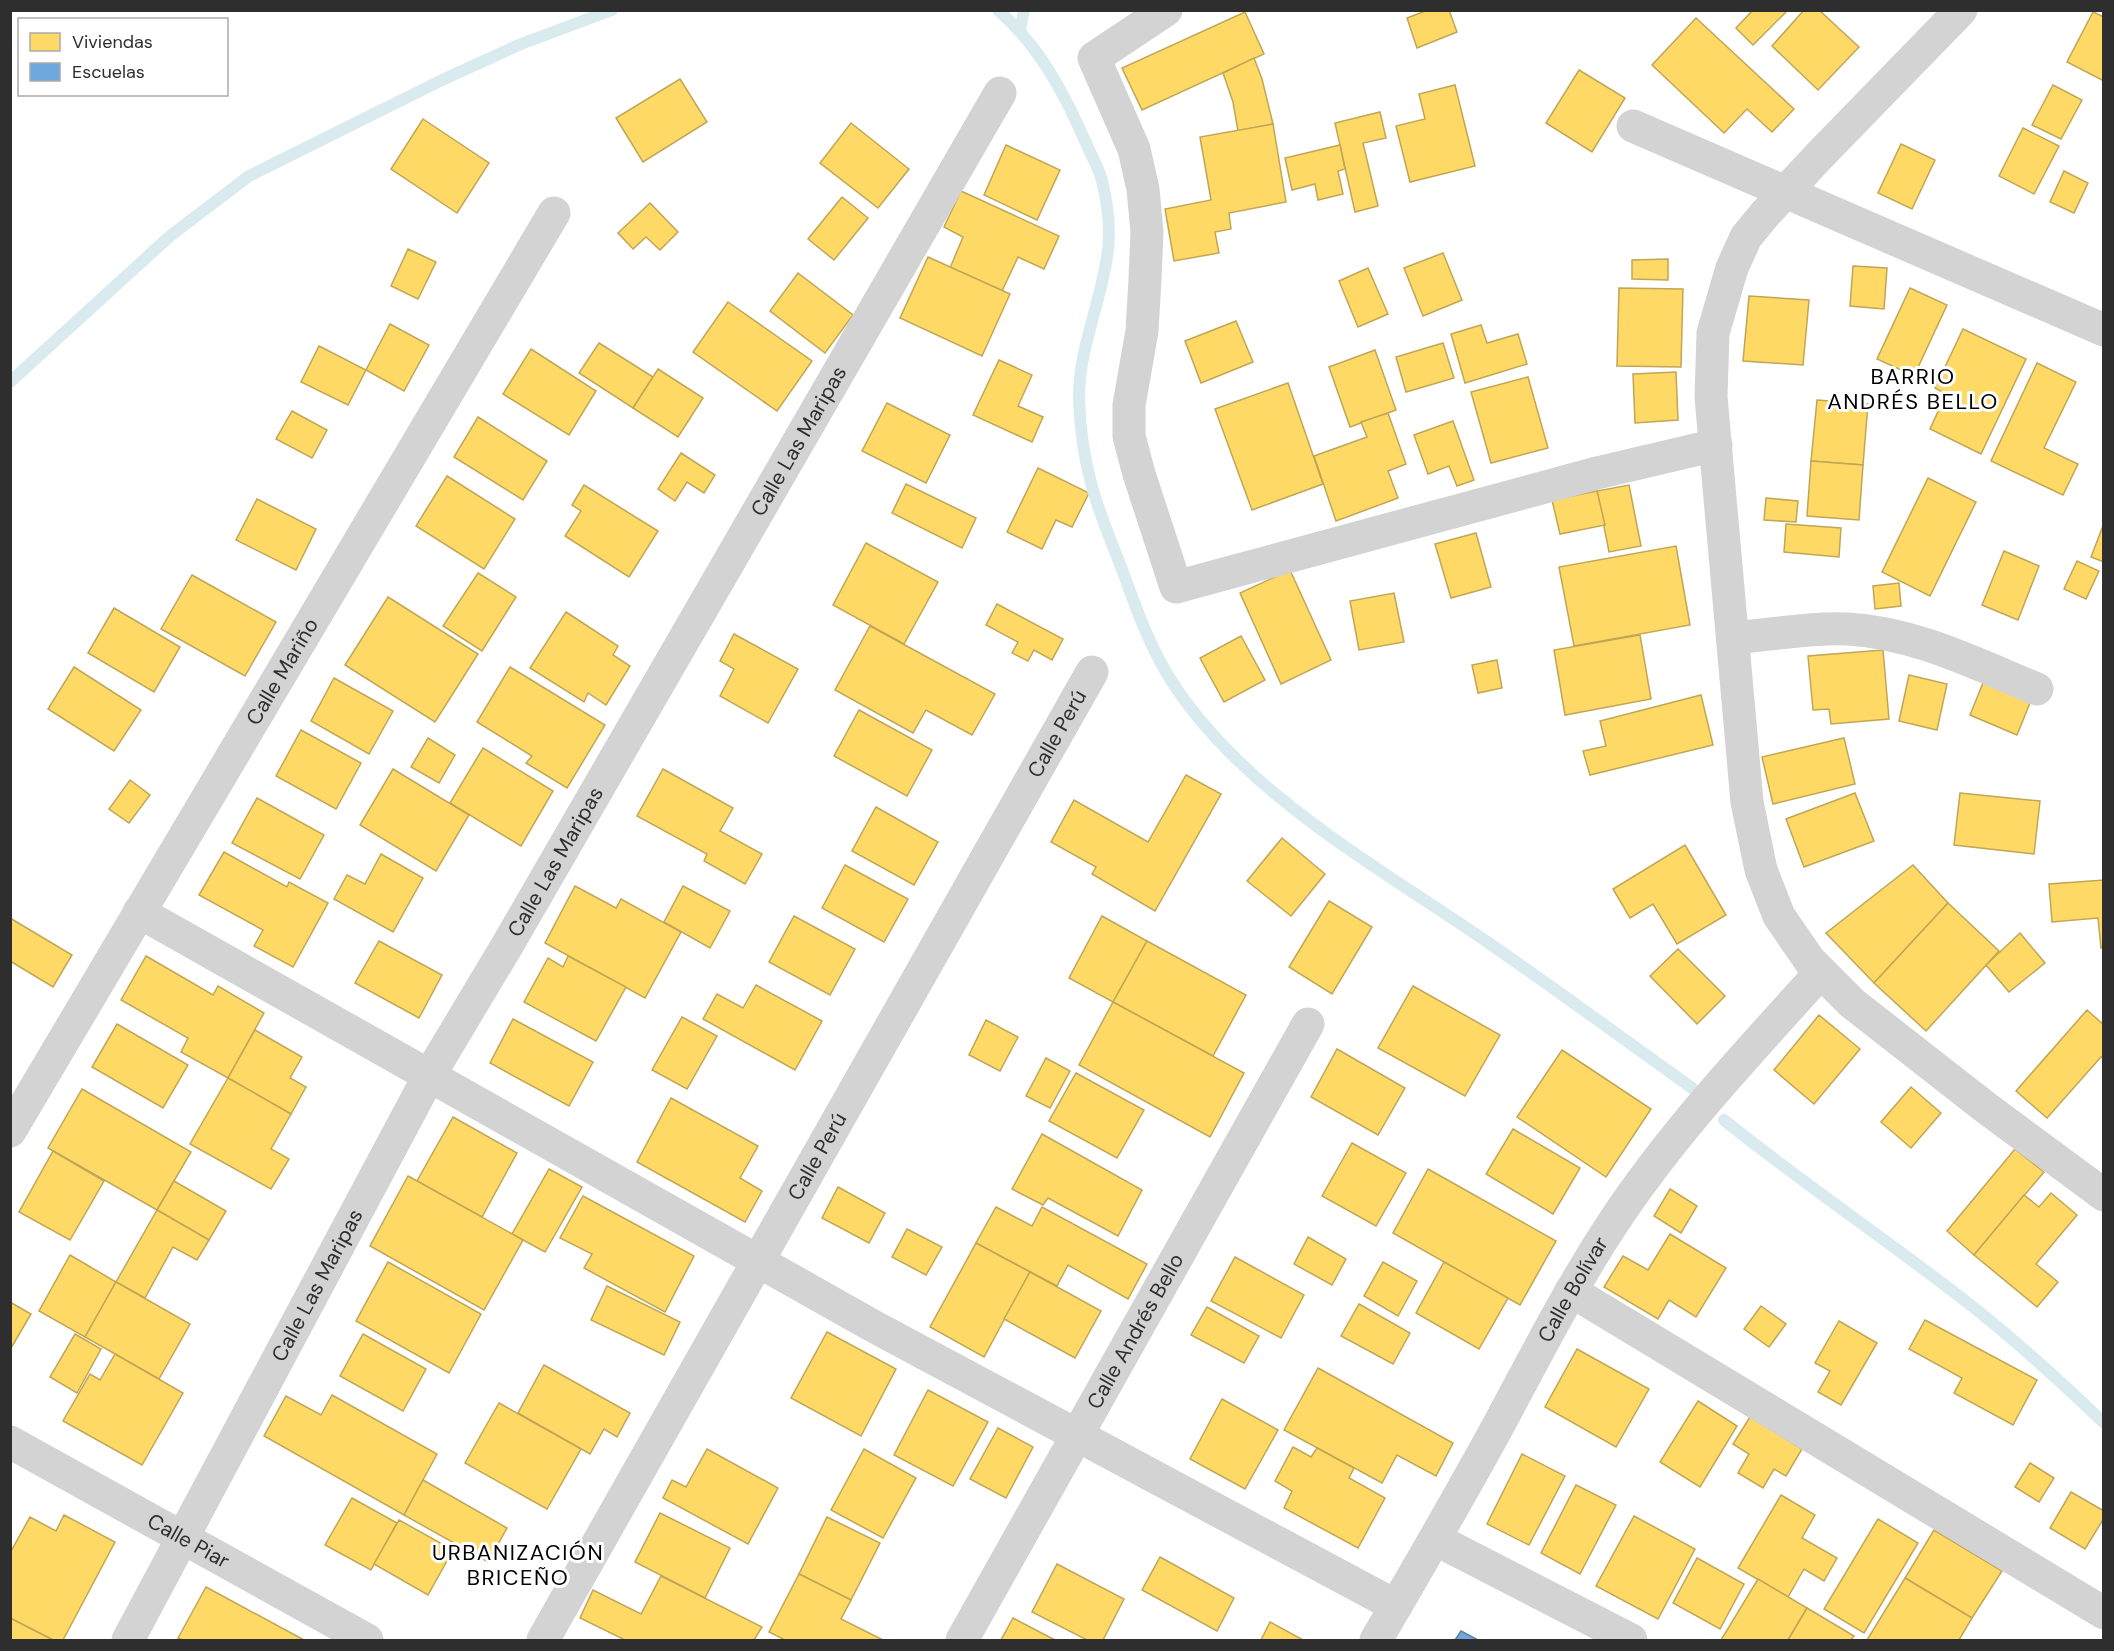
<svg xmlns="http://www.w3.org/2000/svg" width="2114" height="1651" viewBox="0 0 2114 1651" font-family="'DM Sans',sans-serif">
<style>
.homes{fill:#ffd966;stroke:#c0a655;stroke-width:1.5}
.schools{fill:#6fa8dc;stroke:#5c83a8;stroke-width:1.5}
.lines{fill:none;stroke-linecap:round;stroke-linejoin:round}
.stream{stroke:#d9ebee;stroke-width:12}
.minor{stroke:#d3d3d3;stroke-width:33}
.labels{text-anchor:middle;stroke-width:6;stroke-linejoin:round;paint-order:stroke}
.street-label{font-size:21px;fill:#2e2e2e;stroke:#fff}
.neighbourhood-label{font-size:22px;letter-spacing:1.5px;fill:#000;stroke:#fff}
</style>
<rect width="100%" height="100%" fill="#fff"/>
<g class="homes">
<polygon points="1428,10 1449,10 1457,32 1417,48 1407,18"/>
<polygon points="1753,10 1785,10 1786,12 1753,45 1736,28"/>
<polygon points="1804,10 1819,10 1859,47 1818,90 1772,46"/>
<polygon points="1245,12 1264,54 1142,110 1122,68"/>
<polygon points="2093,12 2104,17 2104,81 2067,62"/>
<polygon points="1696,18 1794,109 1772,132 1747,109 1724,133 1652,65"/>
<polygon points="1254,58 1262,79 1273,124 1238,131 1233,102 1223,73"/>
<polygon points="1579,70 1625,98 1592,152 1546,123"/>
<polygon points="680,79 707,122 643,162 616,118"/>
<polygon points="1455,85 1475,166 1410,182 1396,126 1425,119 1419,94"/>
<polygon points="2053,85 2082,100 2061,139 2032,125"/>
<polygon points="1380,112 1386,138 1363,143 1378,206 1355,212 1335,123"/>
<polygon points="423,119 489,163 457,213 391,169"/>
<polygon points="851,123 909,169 878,208 820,163"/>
<polygon points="1273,124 1286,202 1229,213 1231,229 1215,232 1219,253 1174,261 1165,209 1211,200 1200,137"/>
<polygon points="2023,128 2059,146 2034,194 1999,176"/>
<polygon points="1901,144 1935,160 1912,209 1878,193"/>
<polygon points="1006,145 1060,170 1037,220 984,195"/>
<polygon points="1340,145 1345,169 1338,171 1343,194 1318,200 1315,184 1292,190 1285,158"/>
<polygon points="2064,171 2088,183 2074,213 2050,202"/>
<polygon points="961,191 1059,236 1044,269 1018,257 1002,291 950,268 963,237 944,227"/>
<polygon points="842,197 868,218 834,260 808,239"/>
<polygon points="650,203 678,232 660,250 646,237 633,249 618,233"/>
<polygon points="408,249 436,262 418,299 391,286"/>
<polygon points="1443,253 1462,300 1423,316 1404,268"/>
<polygon points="928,257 1010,294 982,356 900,318"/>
<polygon points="1668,259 1668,280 1632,279 1632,260"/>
<polygon points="1853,266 1887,268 1884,309 1850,306"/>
<polygon points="1368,268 1388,314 1358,327 1339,281"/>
<polygon points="798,273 853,315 825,353 770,311"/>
<polygon points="1619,288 1683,289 1681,367 1617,366"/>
<polygon points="1910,288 1947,305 1914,376 1877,359"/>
<polygon points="1749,296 1809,300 1803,365 1743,361"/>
<polygon points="728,302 812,361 777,411 693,352"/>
<polygon points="1236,321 1253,362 1201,383 1185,341"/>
<polygon points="390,324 429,345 404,391 366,370"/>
<polygon points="1481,325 1487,343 1518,334 1527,364 1465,383 1451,334"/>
<polygon points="1963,329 2026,359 1981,454 1930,429 1946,394 1935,388"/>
<polygon points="599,343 653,377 633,408 579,373"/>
<polygon points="1443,343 1454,378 1406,392 1396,357"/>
<polygon points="319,346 366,370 348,405 301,382"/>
<polygon points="531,349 596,391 569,435 503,394"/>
<polygon points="1375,350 1396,410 1350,427 1329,367"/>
<polygon points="999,360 1032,375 1018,406 1043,417 1032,442 973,415"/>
<polygon points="2037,363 2076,382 2044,448 2078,464 2063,495 1991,461"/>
<polygon points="658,369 703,398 678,437 633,408"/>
<polygon points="1676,372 1678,420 1635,423 1633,374"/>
<polygon points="1528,377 1548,448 1491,463 1471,392"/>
<polygon points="1288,383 1323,484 1252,510 1215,409"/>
<polygon points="1817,400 1868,404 1863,465 1811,461"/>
<polygon points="887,403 950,435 926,483 862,451"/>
<polygon points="292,411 327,430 312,458 276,439"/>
<polygon points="1388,413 1406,464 1388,471 1398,498 1336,521 1314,456 1367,437 1361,422"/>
<polygon points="478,417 547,461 523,500 454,457"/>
<polygon points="1453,421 1474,480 1457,486 1449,466 1428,474 1414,435"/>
<polygon points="681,453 715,475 704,493 687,482 675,501 658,489"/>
<polygon points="1811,461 1863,465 1859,520 1807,516"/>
<polygon points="1038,468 1089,493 1072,527 1056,520 1042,549 1007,532"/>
<polygon points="447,476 515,519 484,569 416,526"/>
<polygon points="1928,478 1976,502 1930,596 1882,572"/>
<polygon points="906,484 976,518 962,548 892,513"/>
<polygon points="584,485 658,531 629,577 565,536 581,511 572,505"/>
<polygon points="1629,485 1641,546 1609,552 1597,491"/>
<polygon points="1597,491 1605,525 1560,534 1552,500"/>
<polygon points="1766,498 1798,501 1796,522 1764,520"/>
<polygon points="257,499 316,529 296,570 236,540"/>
<polygon points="2104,523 2104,562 2091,557"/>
<polygon points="1786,524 1841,528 1839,557 1784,552"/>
<polygon points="1476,533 1491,587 1451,598 1435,544"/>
<polygon points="866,543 938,582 904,644 833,605"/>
<polygon points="1676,546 1690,625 1574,646 1559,567"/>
<polygon points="2004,551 2039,566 2018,620 1982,605"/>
<polygon points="2077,561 2099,571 2086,599 2064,589"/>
<polygon points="1290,570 1331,660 1281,684 1240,593"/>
<polygon points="478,573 516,597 482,651 443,626"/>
<polygon points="192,575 276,622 245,676 161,629"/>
<polygon points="1899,583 1901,606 1875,609 1873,586"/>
<polygon points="1394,593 1404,642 1359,650 1350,601"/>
<polygon points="388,597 478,654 435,722 345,665"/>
<polygon points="997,604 1063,639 1052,660 1034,650 1028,661 1012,653 1018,642 986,625"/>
<polygon points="114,608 180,647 154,692 88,653"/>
<polygon points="566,612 618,646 613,655 630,666 606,705 588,693 584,702 530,668"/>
<polygon points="870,626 995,694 972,735 926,710 913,733 835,690"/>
<polygon points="734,634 798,669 768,723 720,696 734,669 720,661"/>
<polygon points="1640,635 1651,699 1565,715 1554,650"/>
<polygon points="1241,636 1265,680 1224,702 1200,658"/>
<polygon points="1883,650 1889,719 1831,724 1829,709 1813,710 1808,656"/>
<polygon points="1497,660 1502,688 1478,693 1472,665"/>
<polygon points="74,667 141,710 114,751 48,709"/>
<polygon points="510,667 605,725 567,788 526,763 532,756 477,722"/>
<polygon points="1909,675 1947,684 1937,730 1899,721"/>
<polygon points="334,678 393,711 369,754 311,721"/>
<polygon points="1985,678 2032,698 2017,735 1970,715"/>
<polygon points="1701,695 1713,745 1590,775 1583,751 1606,746 1600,721"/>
<polygon points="859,710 932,750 907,796 834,756"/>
<polygon points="301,730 361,763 336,809 276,776"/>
<polygon points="428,738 455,755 439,783 411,767"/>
<polygon points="1844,738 1855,784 1773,804 1762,757"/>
<polygon points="483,748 553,791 521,846 450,803"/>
<polygon points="393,769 469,815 436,871 360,825"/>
<polygon points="663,769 733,808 720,831 762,854 745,884 704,861 707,854 637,816"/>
<polygon points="1186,775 1221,794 1155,911 1092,874 1096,867 1051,842 1074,800 1148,842"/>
<polygon points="130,780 150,795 129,823 109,809"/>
<polygon points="1855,793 1874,841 1804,867 1786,819"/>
<polygon points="1960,793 2040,801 2034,854 1954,845"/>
<polygon points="257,798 324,835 300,879 232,843"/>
<polygon points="876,807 938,842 914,885 852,851"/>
<polygon points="1282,838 1325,874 1291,916 1247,881"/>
<polygon points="1685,845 1726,915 1677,944 1653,904 1630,918 1613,889"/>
<polygon points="224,852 287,887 289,882 328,903 293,967 254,946 263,930 199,895"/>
<polygon points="381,854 423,878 393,932 334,899 347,875 365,884"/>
<polygon points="845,865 908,899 884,942 822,908"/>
<polygon points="1913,865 1948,903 1874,983 1826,933"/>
<polygon points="2104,880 2104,948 2101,948 2098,918 2052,922 2049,884"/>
<polygon points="575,886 616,908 621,899 681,932 645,998 545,943"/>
<polygon points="683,886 730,911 710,948 664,922"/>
<polygon points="1329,901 1372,927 1332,994 1289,967"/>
<polygon points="1948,903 1999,951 1926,1031 1874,983"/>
<polygon points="794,916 855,949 830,995 769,962"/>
<polygon points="1102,916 1147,941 1113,1002 1069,978"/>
<polygon points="10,918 72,955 53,987 10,961"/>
<polygon points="2020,933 2045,963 2009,992 1986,965"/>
<polygon points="379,941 442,975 419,1018 355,983"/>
<polygon points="1147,941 1246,995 1213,1056 1113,1002"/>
<polygon points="1678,949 1725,996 1697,1024 1650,976"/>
<polygon points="146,956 213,995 218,986 264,1013 228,1078 181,1052 188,1038 121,1000"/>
<polygon points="568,956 626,987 596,1041 524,1002 548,958 563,967"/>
<polygon points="756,985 822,1021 795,1070 703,1019 717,994 743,1008"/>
<polygon points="1413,986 1500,1035 1465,1096 1378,1048"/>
<polygon points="1113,1002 1244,1073 1210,1137 1079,1065"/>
<polygon points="2087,1010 2104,1025 2104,1059 2101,1057 2047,1118 2016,1091"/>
<polygon points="1819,1015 1860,1049 1814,1104 1774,1070"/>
<polygon points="682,1017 717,1036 687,1089 652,1070"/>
<polygon points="513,1019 593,1062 569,1106 490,1063"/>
<polygon points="986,1020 1018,1037 1000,1071 969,1055"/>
<polygon points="117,1024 188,1065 163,1108 92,1067"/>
<polygon points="255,1030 302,1057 290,1078 306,1087 291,1114 228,1078"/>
<polygon points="1337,1049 1405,1088 1378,1135 1311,1097"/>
<polygon points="1562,1050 1651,1109 1606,1177 1517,1117"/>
<polygon points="1046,1058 1070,1071 1050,1108 1026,1096"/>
<polygon points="1076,1073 1144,1110 1117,1158 1049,1121"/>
<polygon points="228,1078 291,1114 271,1149 289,1159 271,1189 190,1144"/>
<polygon points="1911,1087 1941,1113 1911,1148 1881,1122"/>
<polygon points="82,1089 191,1152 157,1210 48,1148"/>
<polygon points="671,1098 758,1146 740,1178 762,1191 745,1222 637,1162"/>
<polygon points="453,1117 517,1153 482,1217 417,1181"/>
<polygon points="1513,1129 1580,1168 1553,1214 1486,1174"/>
<polygon points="1042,1134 1142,1190 1118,1236 1048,1198 1043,1205 1012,1189"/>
<polygon points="1352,1143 1406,1173 1376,1226 1322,1196"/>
<polygon points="2015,1149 2044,1172 1974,1255 1947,1231"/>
<polygon points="53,1151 104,1181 70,1240 19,1212"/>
<polygon points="549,1169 582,1187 545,1252 512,1234"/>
<polygon points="1428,1169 1556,1241 1520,1305 1393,1233"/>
<polygon points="408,1176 523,1240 484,1310 370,1246"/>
<polygon points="174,1181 226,1211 209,1240 157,1210"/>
<polygon points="838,1187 885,1213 869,1243 822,1218"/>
<polygon points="1670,1189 1697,1206 1681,1233 1654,1216"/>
<polygon points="2051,1193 2077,1215 2036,1264 2058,1282 2037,1307 1974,1255 2024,1195 2039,1207"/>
<polygon points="583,1196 694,1256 665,1312 584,1268 592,1254 560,1238"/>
<polygon points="996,1207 1032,1226 1042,1207 1147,1264 1128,1299 1068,1265 1057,1286 976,1243"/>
<polygon points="157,1210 209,1240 197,1260 173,1247 145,1298 116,1282"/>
<polygon points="907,1229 942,1247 926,1275 892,1257"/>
<polygon points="1670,1234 1726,1268 1696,1317 1669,1300 1658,1319 1604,1287 1623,1256 1648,1270"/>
<polygon points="1308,1237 1346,1259 1332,1285 1294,1264"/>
<polygon points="976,1243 1030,1272 984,1357 930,1327"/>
<polygon points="70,1255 116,1282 85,1337 39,1311"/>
<polygon points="1235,1257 1304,1295 1281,1338 1211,1301"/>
<polygon points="388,1262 481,1314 449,1373 356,1321"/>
<polygon points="1383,1262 1417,1281 1398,1316 1364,1296"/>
<polygon points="1444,1262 1508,1298 1479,1349 1416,1313"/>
<polygon points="1030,1272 1101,1311 1075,1358 1004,1319"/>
<polygon points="116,1282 190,1324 159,1379 85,1337"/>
<polygon points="607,1286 680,1322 664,1355 591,1320"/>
<polygon points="10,1302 31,1314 10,1350"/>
<polygon points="1359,1304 1410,1333 1393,1364 1341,1336"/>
<polygon points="1761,1306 1786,1324 1769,1347 1744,1329"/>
<polygon points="1207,1307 1259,1336 1244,1363 1191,1335"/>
<polygon points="1925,1320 2037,1380 2013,1425 1954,1393 1962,1378 1909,1349"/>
<polygon points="1839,1321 1877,1343 1841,1405 1818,1392 1830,1371 1815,1363"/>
<polygon points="827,1332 896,1369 861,1436 791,1398"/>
<polygon points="75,1334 101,1349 77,1393 50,1377"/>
<polygon points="363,1334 426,1369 403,1411 340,1376"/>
<polygon points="1577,1349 1649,1389 1616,1447 1545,1407"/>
<polygon points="115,1354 183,1393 142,1465 63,1421 90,1374 100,1380"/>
<polygon points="544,1365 630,1413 617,1437 604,1429 590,1454 518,1413"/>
<polygon points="1318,1368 1453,1443 1436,1476 1397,1455 1382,1483 1284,1430"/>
<polygon points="928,1390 988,1422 953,1486 894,1455"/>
<polygon points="332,1395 437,1454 404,1515 264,1436 286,1396 321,1415"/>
<polygon points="1222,1399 1278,1430 1245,1489 1190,1459"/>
<polygon points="1698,1401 1737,1426 1700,1487 1660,1462"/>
<polygon points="499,1403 581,1449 547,1509 465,1463"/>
<polygon points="1750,1417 1802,1449 1786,1476 1774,1469 1763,1488 1738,1473 1749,1454 1733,1444"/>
<polygon points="998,1428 1033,1447 1006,1498 970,1479"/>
<polygon points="1293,1447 1311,1457 1317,1448 1354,1468 1349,1478 1385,1498 1358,1548 1284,1508 1292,1491 1275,1481"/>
<polygon points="707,1449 778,1488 748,1544 663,1498 672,1480 686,1487"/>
<polygon points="864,1449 916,1478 883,1538 831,1510"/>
<polygon points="1522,1454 1565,1476 1529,1545 1487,1524"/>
<polygon points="2030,1463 2054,1478 2039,1502 2015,1487"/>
<polygon points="423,1480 507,1528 488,1562 404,1515"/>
<polygon points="1576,1485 1616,1505 1580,1574 1541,1553"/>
<polygon points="2071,1492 2104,1511 2104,1518 2085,1549 2050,1528"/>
<polygon points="1781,1495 1815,1515 1802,1538 1837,1558 1824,1581 1804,1569 1788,1597 1738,1568"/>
<polygon points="352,1498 397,1523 371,1570 325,1545"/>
<polygon points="660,1513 730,1548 705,1598 635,1562"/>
<polygon points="64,1515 115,1542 63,1640 53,1640 10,1618 10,1553 30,1517 56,1531"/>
<polygon points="1634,1516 1695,1549 1658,1619 1596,1586"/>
<polygon points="827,1517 880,1543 851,1600 799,1574"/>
<polygon points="1878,1519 1918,1543 1864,1633 1824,1609"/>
<polygon points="399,1520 453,1550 428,1595 374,1564"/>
<polygon points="1934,1530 2002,1571 1972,1618 1905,1578"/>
<polygon points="1160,1557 1234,1598 1217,1631 1142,1590"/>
<polygon points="1697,1558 1744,1584 1720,1629 1673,1603"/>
<polygon points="1057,1564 1124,1599 1103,1640 1087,1640 1032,1612"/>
<polygon points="799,1574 851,1600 841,1619 883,1640 785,1640 769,1632"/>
<polygon points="661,1576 762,1627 754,1640 625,1640 580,1618 593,1590 641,1614"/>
<polygon points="1905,1578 1972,1618 1959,1640 1867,1640"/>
<polygon points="1758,1579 1807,1608 1788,1640 1721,1640"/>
<polygon points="206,1587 304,1640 183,1640 178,1638"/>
<polygon points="1807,1608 1854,1636 1851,1640 1788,1640"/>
<polygon points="10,1618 53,1640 10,1640"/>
<polygon points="1013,1618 1055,1640 1001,1640"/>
<polygon points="1270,1622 1303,1640 1261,1640"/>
</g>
<polygon class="schools" points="1461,1631 1478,1640 1455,1640"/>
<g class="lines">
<g class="stream">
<path d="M 998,10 C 1040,47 1064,93 1086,143 C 1091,155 1099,168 1102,181 C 1108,205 1111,233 1107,257 C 1100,305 1078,352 1079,400 C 1080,427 1084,457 1091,483 C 1099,514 1113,545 1124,575 C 1135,605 1146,636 1162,665 C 1230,787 1381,868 1493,946 C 1560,992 1626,1041 1692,1088"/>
<polyline points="1020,31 1024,10"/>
<polyline points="10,382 170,236 249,176 440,81 521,44 612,10"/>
<path d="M 1724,1120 C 1800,1181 1881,1236 1959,1296 C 2010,1335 2057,1378 2104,1423"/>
</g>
<g class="minor">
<polyline points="1166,10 1094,58 1134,149 1143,189 1147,232 1145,279 1142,331 1129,405 1129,436 1139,474 1176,587 1597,473 1716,445"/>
<polyline points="1961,10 1820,155 1765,214 1746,237 1732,268 1713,333 1711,397 1747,802 1761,870 1779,916 1810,961 1852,1003 1985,1107 2104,1195"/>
<polyline points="1633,126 2104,330"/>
<path d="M 1733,638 C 1769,635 1813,627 1848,629 C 1916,633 1976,664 2037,689"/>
<polyline points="139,912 873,1326 1396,1606"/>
<path id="s1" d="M 10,1131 L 554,213"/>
<polyline points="1571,1291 2104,1613"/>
<path id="s2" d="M 10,1442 L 367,1640"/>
<polyline points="1435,1539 1631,1640"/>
<path id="s3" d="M 128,1640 L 429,1076 L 508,944 L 1000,93"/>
<path id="s4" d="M 543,1640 L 1092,672"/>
<path id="s5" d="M 962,1640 L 1308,1024"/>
<path id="s6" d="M 1376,1640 C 1417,1570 1458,1499 1497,1428 C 1534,1359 1570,1288 1613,1223 C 1673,1132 1748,1053 1821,972"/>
</g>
</g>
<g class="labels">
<g class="street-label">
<text dy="7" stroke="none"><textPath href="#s3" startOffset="1374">Calle Las Maripas</textPath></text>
<text dy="7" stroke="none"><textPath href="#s1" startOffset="534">Calle Mariño</textPath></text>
<text dy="7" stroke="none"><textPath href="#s4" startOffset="1042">Calle Perú</textPath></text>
<text dy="7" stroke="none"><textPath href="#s3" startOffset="888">Calle Las Maripas</textPath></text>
<text dy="7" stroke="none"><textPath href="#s4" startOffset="556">Calle Perú</textPath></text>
<text dy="7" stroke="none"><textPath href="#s3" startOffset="402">Calle Las Maripas</textPath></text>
<text dy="7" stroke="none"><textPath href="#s6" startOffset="402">Calle Bolívar</textPath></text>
<text dy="7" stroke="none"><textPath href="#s5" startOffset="354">Calle Andrés Bello</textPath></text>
<text dy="7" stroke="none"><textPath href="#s2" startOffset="204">Calle Piar</textPath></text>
</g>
<g class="neighbourhood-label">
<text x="1913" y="384">BARRIO<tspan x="1913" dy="25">ANDRÉS BELLO</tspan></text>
<text x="518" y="1560">URBANIZACIÓN<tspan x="518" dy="25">BRICEÑO</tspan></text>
</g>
</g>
<rect width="2114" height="1651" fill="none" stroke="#2e2e2e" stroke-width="24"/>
<rect x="18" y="18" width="210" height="78" fill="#ffffff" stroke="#ababab" stroke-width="1.5"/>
<rect x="30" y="33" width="30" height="18" fill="#ffd966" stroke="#ababab" stroke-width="1.5"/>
<text x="72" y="48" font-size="18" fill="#2e2e2e">Viviendas</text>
<rect x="30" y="63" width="30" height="18" fill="#6fa8dc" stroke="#ababab" stroke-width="1.5"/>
<text x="72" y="78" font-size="18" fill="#2e2e2e">Escuelas</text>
</svg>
